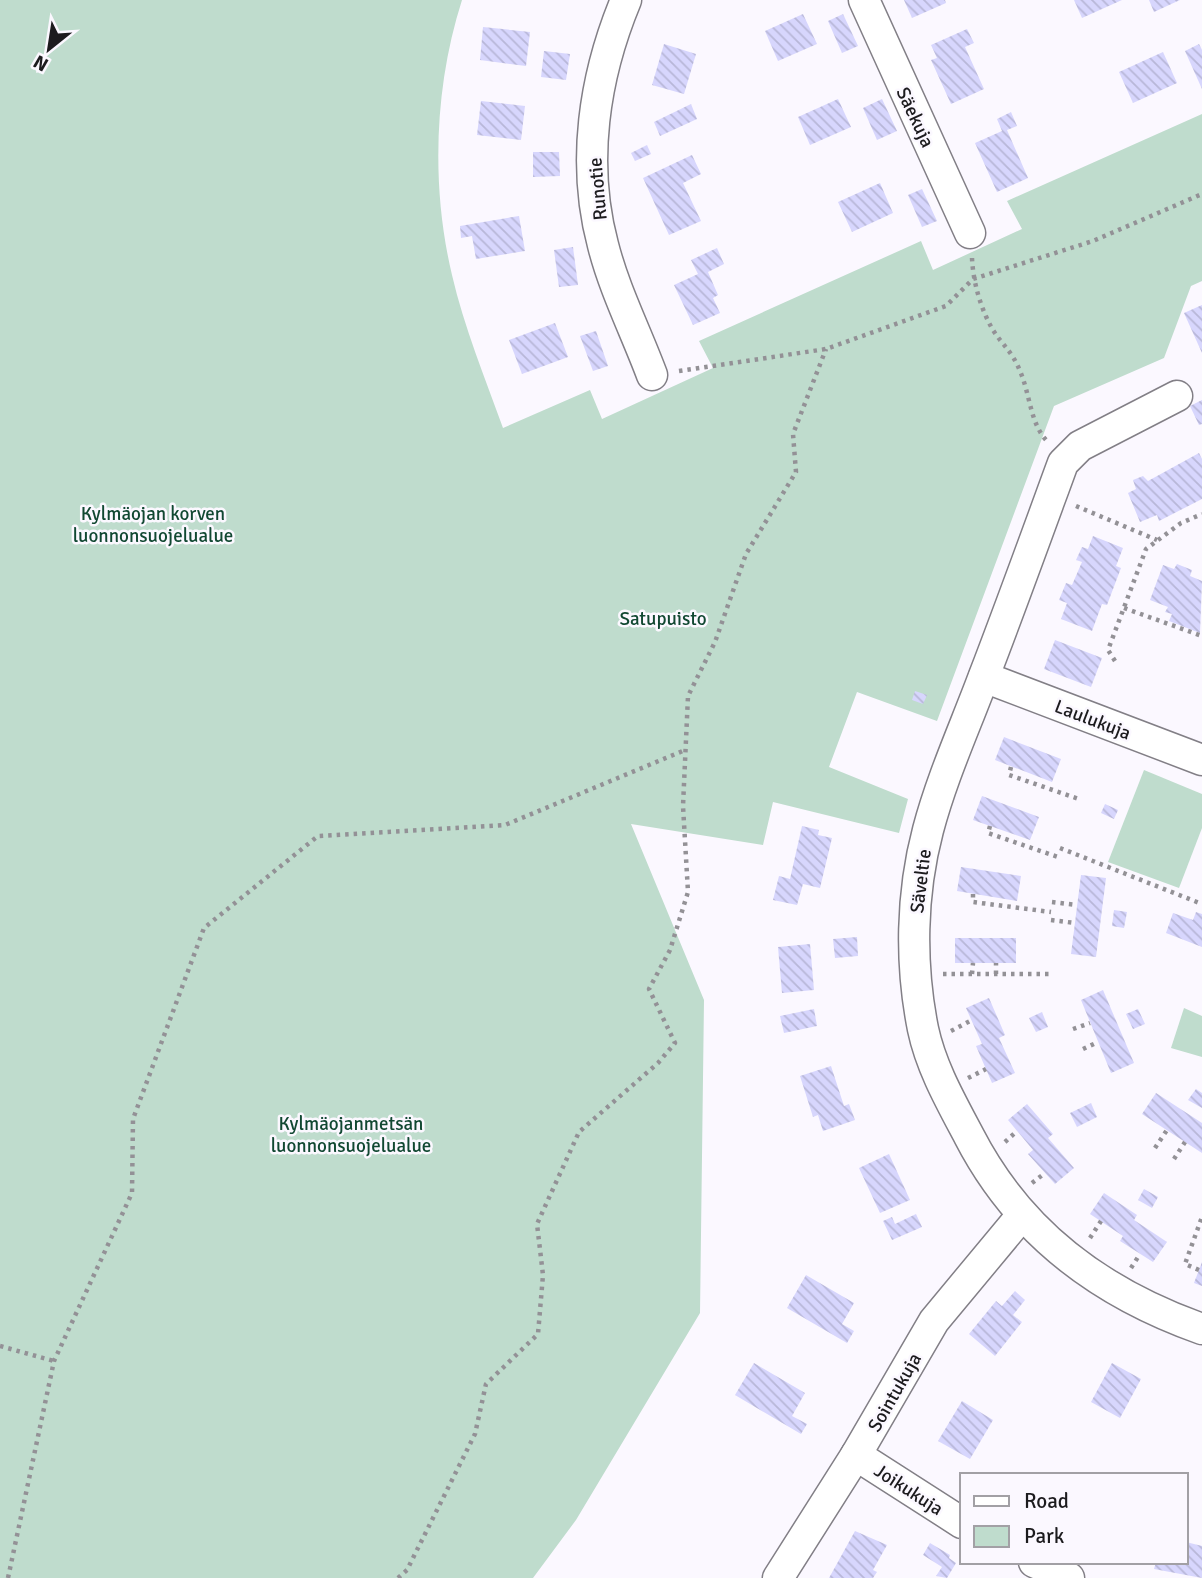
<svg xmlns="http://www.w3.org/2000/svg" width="1202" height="1578" viewBox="0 0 1202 1578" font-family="Signika,sans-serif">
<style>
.green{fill:#bfdccd}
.building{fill:url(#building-back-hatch)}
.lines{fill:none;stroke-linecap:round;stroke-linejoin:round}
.minor-casing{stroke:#827f86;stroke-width:33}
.path{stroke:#939196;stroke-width:4.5;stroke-dasharray:3.5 5;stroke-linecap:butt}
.minor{stroke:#fff;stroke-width:30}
.labels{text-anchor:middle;stroke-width:5;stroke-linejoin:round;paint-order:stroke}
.street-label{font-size:19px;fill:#1c1b1e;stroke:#fbf8ff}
.park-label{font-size:19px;fill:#114832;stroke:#fbf8ff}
</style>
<defs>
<pattern id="building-back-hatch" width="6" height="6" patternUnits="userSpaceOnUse" patternTransform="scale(1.75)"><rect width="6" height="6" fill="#d7d6fd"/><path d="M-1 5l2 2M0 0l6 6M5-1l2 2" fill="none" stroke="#b8b7d8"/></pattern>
</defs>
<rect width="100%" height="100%" fill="#fbf8ff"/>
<g class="green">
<path d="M 0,0 L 462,0 C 434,87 431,187 452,275 C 464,327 485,378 503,428 L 590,390 L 602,419 L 713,368 L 699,341 L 921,241 L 933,270 L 1022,229 L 1007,201 L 1202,114 L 1202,281 L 1191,286 L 1164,358 L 1054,406 L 937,721 L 857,692 L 829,767 L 908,799 L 899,833 L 773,802 L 763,845 L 631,824 L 704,1000 L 700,1313 L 576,1520 L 533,1578 L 0,1578 Z"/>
<polygon points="1144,770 1202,794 1202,828 1179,888 1108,862"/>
<polygon points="1184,1008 1202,1016 1202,1057 1171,1048"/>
</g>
<g class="building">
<polygon points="904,0 945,0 946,3 912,18"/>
<polygon points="1074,0 1122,0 1082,18"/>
<polygon points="1149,0 1180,0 1154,12"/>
<polygon points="803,14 817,44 778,61 765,31"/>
<polygon points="843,14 858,46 842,53 828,21"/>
<polygon points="483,27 530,32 526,66 480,60"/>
<polygon points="967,29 974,43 965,47 984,89 951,104 931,60 937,58 931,45"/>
<polygon points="664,44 696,54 684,94 652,85"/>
<polygon points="1199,44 1202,50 1202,89 1185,51"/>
<polygon points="544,51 570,54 566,80 541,77"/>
<polygon points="1163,52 1177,83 1133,103 1119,72"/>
<polygon points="838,99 851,127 810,145 798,117"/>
<polygon points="882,99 897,131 877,140 863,108"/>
<polygon points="481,101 525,106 521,140 477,135"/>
<polygon points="691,104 697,119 660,136 654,122"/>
<polygon points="1011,112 1017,126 1007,130 1028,178 997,192 975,143 1002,131 997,119"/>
<polygon points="647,145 651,154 635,161 631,153"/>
<polygon points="533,152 559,152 560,176 533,177"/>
<polygon points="692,155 701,174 683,183 701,221 669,235 643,178"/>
<polygon points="880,183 893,213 852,232 838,202"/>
<polygon points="922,189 937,221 922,227 908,195"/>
<polygon points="519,216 525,251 476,259 472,236 461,238 460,226"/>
<polygon points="573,247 578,285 559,287 554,250"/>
<polygon points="717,248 724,264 708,272 718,295 713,298 720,313 693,325 674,285 698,274 691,260"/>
<polygon points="1202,305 1202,353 1184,313"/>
<polygon points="555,323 568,357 522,374 509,340"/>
<polygon points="596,331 608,366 593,371 580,336"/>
<polygon points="1202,400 1202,424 1199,425 1190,406"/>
<polygon points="1199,453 1202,459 1202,499 1159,521 1157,515 1140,522 1128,493 1136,489 1133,480 1143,476 1148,481"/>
<polygon points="1093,536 1123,548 1116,566 1121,568 1107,605 1102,604 1092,631 1061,619 1067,603 1059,600 1066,583 1072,585 1082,562 1076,560 1082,547 1088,549"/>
<polygon points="1177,564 1192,570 1190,576 1202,581 1200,633 1169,621 1172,614 1165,612 1168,607 1150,600 1163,565 1174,569"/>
<polygon points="1055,640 1102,658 1091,687 1044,669"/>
<polygon points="915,691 927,695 923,704 912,700"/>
<polygon points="1004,737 1061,759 1052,782 995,760"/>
<polygon points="982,796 1039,817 1030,840 973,820"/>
<polygon points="1105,804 1118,810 1114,819 1101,813"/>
<polygon points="802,826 819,830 818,835 832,838 820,888 803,884 797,905 773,900 779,876 790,879"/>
<polygon points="961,867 1021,876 1017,901 957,891"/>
<polygon points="1081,875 1106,878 1096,957 1071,954"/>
<polygon points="1114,910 1127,912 1124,928 1112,926"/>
<polygon points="1196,912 1202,914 1202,947 1166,933 1173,913 1193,920"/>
<polygon points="857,937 858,956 835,958 833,939"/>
<rect x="955" y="938" width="61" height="25"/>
<polygon points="810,944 814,990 782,993 778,947"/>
<polygon points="1103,990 1134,1063 1111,1073 1081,1000"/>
<polygon points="989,998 1005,1035 999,1038 1015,1073 992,1083 976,1046 982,1044 966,1008"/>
<polygon points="814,1009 817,1026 784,1033 780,1016"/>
<polygon points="1138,1009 1145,1024 1133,1029 1126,1014"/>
<polygon points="1042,1012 1048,1027 1036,1032 1029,1018"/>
<polygon points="831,1066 844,1106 849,1104 855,1120 823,1131 818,1115 813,1117 800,1076"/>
<polygon points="1196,1089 1202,1093 1202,1108 1188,1100"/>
<polygon points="1156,1093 1202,1123 1202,1153 1142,1114"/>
<polygon points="1091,1103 1097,1117 1077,1127 1070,1113"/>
<polygon points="1027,1104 1053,1134 1048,1138 1074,1168 1055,1184 1028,1154 1033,1150 1008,1120"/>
<polygon points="889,1154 910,1200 880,1213 859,1168"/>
<polygon points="1144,1189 1158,1197 1152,1208 1138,1200"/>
<polygon points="1104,1193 1137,1215 1134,1220 1167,1242 1153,1262 1120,1241 1123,1236 1090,1214"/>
<polygon points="916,1214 922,1227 892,1240 883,1221 892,1217 895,1224"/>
<polygon points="1202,1262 1202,1286 1194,1283"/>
<polygon points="806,1275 854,1303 842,1324 854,1331 847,1343 787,1308"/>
<polygon points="1015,1291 1025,1300 1013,1315 1022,1322 995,1356 969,1334 996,1301 1002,1306"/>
<polygon points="754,1363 805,1393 792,1416 807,1424 801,1434 735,1395"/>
<polygon points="1112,1363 1141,1379 1120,1418 1091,1402"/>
<polygon points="962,1401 993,1420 970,1459 938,1441"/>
<polygon points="855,1531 887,1545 873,1570 877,1572 873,1578 829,1578"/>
<polygon points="1186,1542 1202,1546 1202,1578 1154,1569 1156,1562 1186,1562"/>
<polygon points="930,1543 950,1555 949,1558 956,1563 947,1578 936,1576 942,1567 923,1555"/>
</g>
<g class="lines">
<defs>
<g id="minor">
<path d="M 626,0 C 594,77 581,163 603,245 C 614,289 636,332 652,375"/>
<polyline points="864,0 970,233"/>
<path d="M 1177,396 L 1080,446 L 1063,463 C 1037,534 1011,606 984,676 C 965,727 942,777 928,830 C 911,894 910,964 923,1029 C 931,1067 951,1102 969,1136 C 1019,1233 1100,1293 1202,1329"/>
<polyline points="984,677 1202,760"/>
<polyline points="856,1455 962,1523"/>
<polyline points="1034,1562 1069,1578"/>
<polyline points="778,1578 856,1455 934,1321 1022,1215"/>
</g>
</defs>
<use href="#minor" class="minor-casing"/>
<g class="path">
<path d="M 972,258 C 973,282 981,310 993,330 C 1003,346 1012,351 1020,371 C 1030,394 1030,422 1046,440"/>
<polyline points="679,371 826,349 946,306 973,279 1093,241 1202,194"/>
<polyline points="1076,506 1157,540"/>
<polyline points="1124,608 1202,636"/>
<polyline points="1115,661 1108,650 1146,549 1181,523 1202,514"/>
<polyline points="1011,767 1009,775 1079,799"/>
<polyline points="990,826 988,833 1058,857"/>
<polyline points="1060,848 1202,904"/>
<polyline points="973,894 973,902 1051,912"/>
<polyline points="1052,902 1077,905"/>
<polyline points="1051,920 1075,923"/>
<polyline points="943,974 1051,974"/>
<polyline points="972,974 973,963"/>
<polyline points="996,974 996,963"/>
<polyline points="1073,1029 1090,1023"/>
<polyline points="951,1031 972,1020"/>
<polyline points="1083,1049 1098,1042"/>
<polyline points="968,1078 986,1069"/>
<polyline points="1005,1142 1017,1131"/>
<polyline points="1155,1148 1167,1130"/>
<polyline points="1174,1159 1185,1142"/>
<polyline points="1032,1183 1045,1173"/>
<polyline points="1090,1238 1101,1221"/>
<polyline points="1131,1268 1140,1254"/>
<polyline points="1199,1270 1185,1264 1202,1217"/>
<polyline points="0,1346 54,1361"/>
<polyline points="8,1578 54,1361 132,1193 133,1119 204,928 318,836 505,825 685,750"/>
<polyline points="398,1578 407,1570 475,1434 486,1384 538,1334 543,1275 537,1224 579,1132 658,1063 675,1043 649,989 670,950 688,892 683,806 688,696 715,642 746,554 796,472 793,434 826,349"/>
</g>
<use href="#minor" class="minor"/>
</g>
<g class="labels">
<g class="street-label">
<text transform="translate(916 117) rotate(65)" y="7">Säekuja</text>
<text transform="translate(597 189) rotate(-95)" y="7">Runotie</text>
<text transform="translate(1093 719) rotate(21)" y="7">Laulukuja</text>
<text transform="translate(920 881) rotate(-83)" y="7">Säveltie</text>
<text transform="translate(894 1392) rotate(-60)" y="7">Sointukuja</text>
<text transform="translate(909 1489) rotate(33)" y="7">Joikukuja</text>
</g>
<g class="park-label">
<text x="153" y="520">Kylmäojan korven<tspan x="153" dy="22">luonnonsuojelualue</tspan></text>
<text x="663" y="625">Satupuisto</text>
<text x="351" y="1130">Kylmäojanmetsän<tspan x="351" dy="22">luonnonsuojelualue</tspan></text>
</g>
</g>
<rect x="960" y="1473" width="228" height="91" fill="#fbf8ff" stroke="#a2a0a5" stroke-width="2"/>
<rect x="974" y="1496" width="35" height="10" fill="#ffffff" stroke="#a2a0a5" stroke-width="2"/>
<text x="1024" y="1508" font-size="21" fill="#1c1b1e">Road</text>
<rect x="974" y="1526" width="35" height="21" fill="#bfdccd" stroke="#a2a0a5" stroke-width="2"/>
<text x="1024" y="1543" font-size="21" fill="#1c1b1e">Park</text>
<g transform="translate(49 49) rotate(210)" stroke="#fbf8ff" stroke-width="5" paint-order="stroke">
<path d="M0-5L12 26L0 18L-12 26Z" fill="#1c1b1e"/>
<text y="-10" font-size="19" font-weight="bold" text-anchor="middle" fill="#1c1b1e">N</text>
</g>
</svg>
